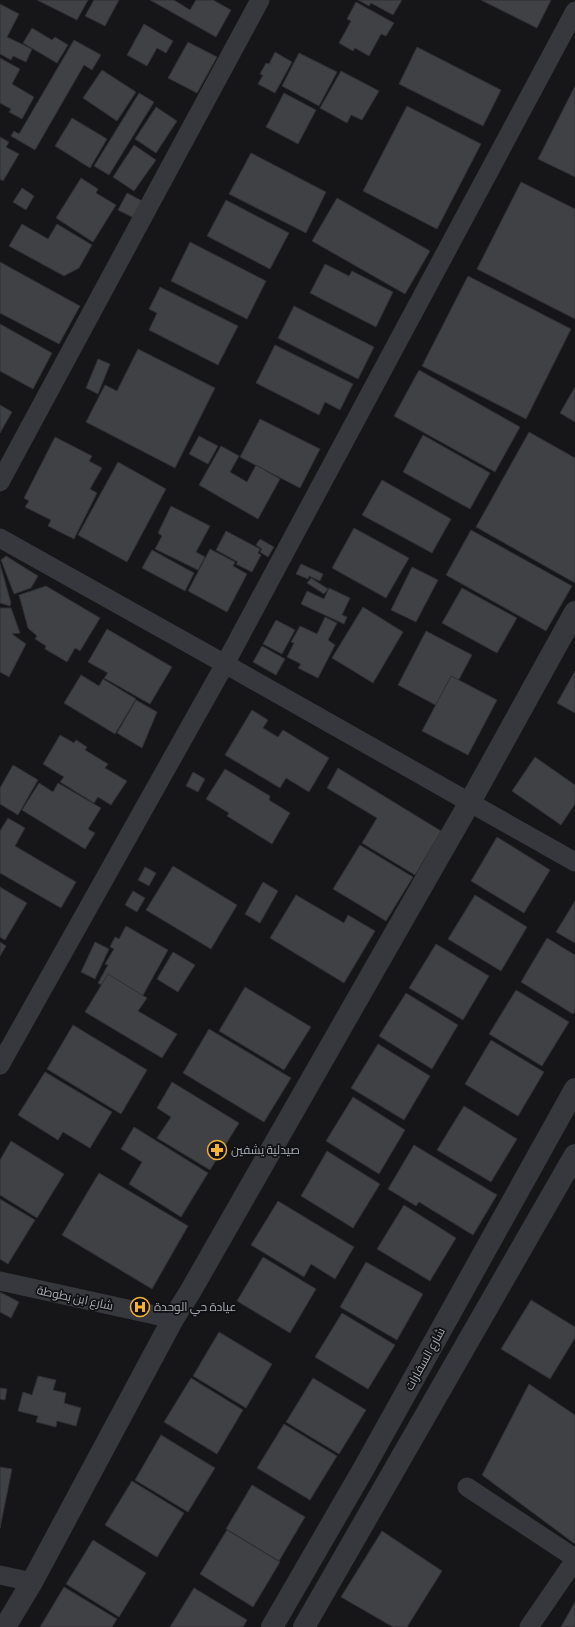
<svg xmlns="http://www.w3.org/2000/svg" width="575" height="1627" viewBox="0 0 575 1627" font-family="Commissioner,Cairo,sans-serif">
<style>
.building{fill:#404145;stroke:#303034}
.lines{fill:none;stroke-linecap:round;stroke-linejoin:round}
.minor{stroke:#37383d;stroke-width:19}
.tertiary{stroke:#37383d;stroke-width:22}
.labels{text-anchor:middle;stroke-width:3.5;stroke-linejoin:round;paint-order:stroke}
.poi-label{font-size:12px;fill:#a8adb8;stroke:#111113;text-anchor:start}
.street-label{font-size:12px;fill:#a8adb8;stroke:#111113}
</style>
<rect width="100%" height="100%" fill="#161618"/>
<g class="building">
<polygon points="37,0 88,0 77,20"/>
<polygon points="94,0 119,0 105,26 85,16"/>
<polygon points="150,0 174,0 190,10 196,0 213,0 231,10 216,37"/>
<polygon points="358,0 402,0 393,15 371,3 369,6"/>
<polygon points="481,0 551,0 537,28"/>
<polygon points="356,2 394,23 386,36 381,34 369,56 355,48 353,51 339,43 351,21 347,19"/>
<polygon points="0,4 19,14 7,37 32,49 26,62 13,56 11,60 0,54"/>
<polygon points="144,24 173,41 166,53 157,48 147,66 127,55"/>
<polygon points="32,28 52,40 55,37 68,45 57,63 23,43"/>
<polygon points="74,40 101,55 92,70 84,65 35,150 11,136 14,131 19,134"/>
<polygon points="188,42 217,57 197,93 168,78"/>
<polygon points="417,47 501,90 483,126 399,84"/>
<polygon points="275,52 292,62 275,93 258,84 263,75 260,74 266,63 269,64"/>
<polygon points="299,53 337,72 319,106 282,86"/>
<polygon points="0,58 20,69 12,84 34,97 22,119 9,112 11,109 0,103"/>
<polygon points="102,70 136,92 117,121 83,98"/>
<polygon points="341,71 379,91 362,120 351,115 347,123 320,108"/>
<polygon points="575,86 575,177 538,159"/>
<polygon points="139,93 154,102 109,175 94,166"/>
<polygon points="284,93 316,110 298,144 266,127"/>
<polygon points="407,106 481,144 437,229 363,191"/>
<polygon points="156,107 177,121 156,153 135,139"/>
<polygon points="72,118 107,139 90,168 55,146"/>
<polygon points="0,137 9,142 6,147 19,154 3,181 0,179"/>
<polygon points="134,145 156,160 134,191 113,177"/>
<polygon points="251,153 326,192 306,233 229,194"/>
<polygon points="81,178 98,189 96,193 116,205 93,242 56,218"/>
<polygon points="521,182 575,209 575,319 477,269"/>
<polygon points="22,188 34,196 26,210 13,202"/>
<polygon points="127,193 146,203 138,220 118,210"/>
<polygon points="337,198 430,251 405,294 312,241"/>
<polygon points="226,200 289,233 270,269 207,236"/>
<polygon points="22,224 48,239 57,224 92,245 79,268 64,276 9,246"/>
<polygon points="190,242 266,281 247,319 171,281"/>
<polygon points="0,262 80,306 59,344 0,313"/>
<polygon points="325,264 349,276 352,271 393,292 376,327 310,293"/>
<polygon points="468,276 571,329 526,419 422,366"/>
<polygon points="160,287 238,326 218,365 149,330 157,313 149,309"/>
<polygon points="294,306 374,347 358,379 278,338"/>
<polygon points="0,324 52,353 33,389 0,371"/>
<polygon points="275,345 353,384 340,410 325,402 319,415 256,383"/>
<polygon points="138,349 215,388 175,468 86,422 105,385 117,391"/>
<polygon points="98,359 110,364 98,394 86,388"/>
<polygon points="419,370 520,427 495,472 394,416"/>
<polygon points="575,387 575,422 560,413"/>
<polygon points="0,405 12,412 0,433"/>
<polygon points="260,419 320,449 300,488 240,457"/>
<polygon points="529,432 575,458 575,583 476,527"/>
<polygon points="423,435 490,473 470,509 403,472"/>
<polygon points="199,436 218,446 208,464 189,454"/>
<polygon points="55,437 92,456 89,461 102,468 90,489 97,493 74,539 48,526 51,520 25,507 29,501 24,498"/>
<polygon points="221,446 239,456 230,472 247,482 256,465 280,479 258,519 199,485"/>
<polygon points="118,462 166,489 127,562 78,535"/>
<polygon points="382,480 451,519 432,553 362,515"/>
<polygon points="171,506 210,526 196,552 205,557 198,570 155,549 162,536 158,533"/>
<polygon points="354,528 409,558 386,598 332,568"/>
<polygon points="471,530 572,586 546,631 446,575"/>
<polygon points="226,531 260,549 258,553 261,555 252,572 236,564 238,562 216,550"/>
<polygon points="260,539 274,547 268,557 260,552 262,549 256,545"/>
<polygon points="210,549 235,562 233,566 247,574 227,612 188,591"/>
<polygon points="152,550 194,573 185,591 142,568"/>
<polygon points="6,556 38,576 31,588 14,594 1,560"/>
<polygon points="0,564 11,603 10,606 0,603"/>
<polygon points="301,564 323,574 320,581 309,576 308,579 296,574"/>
<polygon points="412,567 438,580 416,622 391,610"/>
<polygon points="311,578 328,589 324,594 307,583"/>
<polygon points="46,586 100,618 80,651 75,648 67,662 45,649 46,646 35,639 37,636 28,628 19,595"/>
<polygon points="329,588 350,598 342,615 347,617 344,624 301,604 307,591 324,599"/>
<polygon points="462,588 517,618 497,653 442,623"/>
<polygon points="363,607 403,632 373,683 332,658"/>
<polygon points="0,608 11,608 20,633 12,634 26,644 9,677 0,672"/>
<polygon points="325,617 337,623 328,640 335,645 318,678 298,668 301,664 287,657 294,643 291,642 300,626 317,634"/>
<polygon points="276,620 295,630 282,654 263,644"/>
<polygon points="107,629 172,667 150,704 104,678 108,673 88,662"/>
<polygon points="426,631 472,655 443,709 398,685"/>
<polygon points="262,646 285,659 276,675 253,662"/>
<polygon points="575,671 575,713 557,703"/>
<polygon points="81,675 99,686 103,679 136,699 115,734 64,703"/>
<polygon points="451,676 497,700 468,755 422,731"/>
<polygon points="136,700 157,712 142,748 117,733"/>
<polygon points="252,710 268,720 263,728 278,737 283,730 329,758 309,792 286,778 280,788 225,755"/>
<polygon points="60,735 74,743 76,740 87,747 85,750 108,764 105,768 127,781 111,805 98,797 94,803 60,782 64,777 43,764"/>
<polygon points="535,757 575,785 575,804 561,825 512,791"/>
<polygon points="13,765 38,780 18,815 0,804 0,788"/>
<polygon points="338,768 441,831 415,875 362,843 377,818 327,788"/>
<polygon points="225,769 270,796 269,800 290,813 272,844 227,816 229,813 206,799"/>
<polygon points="193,772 205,779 198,792 186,786"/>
<polygon points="39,783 53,792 58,783 101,808 88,829 95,833 85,849 22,810"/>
<polygon points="8,818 25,828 15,846 76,882 61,908 0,873 0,831"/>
<polygon points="497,837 550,870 524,913 471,881"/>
<polygon points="360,845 413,877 386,921 333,889"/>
<polygon points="173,866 237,905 211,949 146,910"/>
<polygon points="145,867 156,873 149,886 138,880"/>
<polygon points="263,882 278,891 260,923 245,914"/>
<polygon points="0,887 27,903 5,940 0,937"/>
<polygon points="133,891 145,898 137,912 125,905"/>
<polygon points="296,895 344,923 348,915 375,931 344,983 270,938"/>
<polygon points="475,895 527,927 501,971 448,939"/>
<polygon points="575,901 575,943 556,932"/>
<polygon points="126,926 168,950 137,1006 98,983 108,965 105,964 114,949 110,947 115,937 119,939"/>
<polygon points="547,938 575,955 575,1011 573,1014 521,982"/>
<polygon points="0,942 6,946 0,956"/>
<polygon points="95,942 109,949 95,979 81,972"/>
<polygon points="436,944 489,976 463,1020 409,988"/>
<polygon points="173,952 195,965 178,992 157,979"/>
<polygon points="108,974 147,998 138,1011 177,1034 162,1058 85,1012"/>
<polygon points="245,987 311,1027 284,1070 219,1031"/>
<polygon points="516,990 569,1022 542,1066 489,1034"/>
<polygon points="406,993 458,1025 432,1069 379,1036"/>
<polygon points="73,1025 147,1070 121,1114 47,1069"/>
<polygon points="209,1029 291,1078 264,1122 183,1073"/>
<polygon points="491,1040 544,1072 518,1116 465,1084"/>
<polygon points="378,1044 430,1076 404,1120 351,1088"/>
<polygon points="45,1072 112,1112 90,1148 63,1132 58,1140 18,1115"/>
<polygon points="172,1082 239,1123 210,1170 157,1138 171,1117 157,1108"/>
<polygon points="353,1097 405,1130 379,1174 326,1141"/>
<polygon points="464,1106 517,1139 491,1182 437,1150"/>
<polygon points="134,1127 208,1173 181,1217 129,1184 142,1162 121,1149"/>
<polygon points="11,1141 64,1174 37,1218 0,1195 0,1160"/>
<polygon points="414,1145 497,1195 473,1235 419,1202 416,1206 388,1189"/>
<polygon points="327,1151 380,1184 353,1228 301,1196"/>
<polygon points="99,1173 188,1226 152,1289 62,1235"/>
<polygon points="0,1199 35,1220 8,1264 0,1259"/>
<polygon points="278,1201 354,1247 335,1279 311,1264 304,1277 251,1245"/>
<polygon points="404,1205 456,1238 430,1281 377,1249"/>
<polygon points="263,1257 316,1289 290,1333 237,1301"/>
<polygon points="366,1262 423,1294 397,1340 340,1307"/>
<polygon points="0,1292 19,1302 11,1318 0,1312"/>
<polygon points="531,1300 575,1327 575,1338 550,1379 501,1349"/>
<polygon points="342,1313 395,1345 368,1389 315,1357"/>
<polygon points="219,1332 272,1364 246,1408 193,1376"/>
<polygon points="38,1376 56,1380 53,1390 66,1393 64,1403 81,1408 76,1426 57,1421 56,1427 36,1422 38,1416 18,1411 23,1392 32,1395"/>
<polygon points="191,1378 243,1410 217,1454 164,1422"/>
<polygon points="313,1378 366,1410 339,1454 286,1422"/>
<polygon points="529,1384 575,1415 575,1544 482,1475"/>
<polygon points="0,1388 7,1389 5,1400 0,1399"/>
<polygon points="284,1424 337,1456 310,1500 257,1468"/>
<polygon points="161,1435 215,1468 188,1512 135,1480"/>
<polygon points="0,1467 12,1469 0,1528"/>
<polygon points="132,1481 184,1513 157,1557 105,1525"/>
<polygon points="252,1485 305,1517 279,1561 226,1529"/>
<polygon points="227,1530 280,1562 253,1607 200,1574"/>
<polygon points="382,1531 442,1571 407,1627 393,1627 341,1597"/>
<polygon points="93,1540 146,1573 119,1617 66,1584"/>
<polygon points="64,1587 117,1619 112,1627 40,1627"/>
<polygon points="194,1588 247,1620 243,1627 170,1627"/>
<polygon points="575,1602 575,1627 561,1627"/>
</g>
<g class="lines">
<g class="minor">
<polyline points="0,482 260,0"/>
<polyline points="0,538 225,664 575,862"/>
<polyline points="0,1065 225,664 575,11"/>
<polyline points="0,1281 173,1319"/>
<polyline points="467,1487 575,1558"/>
<polyline points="0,1575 32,1582"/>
<polyline points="529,1627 575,1560"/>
</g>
<g class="tertiary">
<polyline points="5,1627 32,1582 173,1319 190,1292 470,802 575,612"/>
<polyline points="272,1627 364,1468 575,1089"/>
<polyline points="304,1627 575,1155"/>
</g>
</g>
<defs>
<symbol id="pharmacy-ring" viewBox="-11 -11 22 22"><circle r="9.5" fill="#111113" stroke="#f2b134" stroke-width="1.5"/><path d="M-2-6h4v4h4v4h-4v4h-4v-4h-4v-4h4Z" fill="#f2b134"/></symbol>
<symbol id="hospital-ring" viewBox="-11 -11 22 22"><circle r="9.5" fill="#111113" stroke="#f2b134" stroke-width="1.5"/><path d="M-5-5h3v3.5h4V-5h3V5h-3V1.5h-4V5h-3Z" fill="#f2b134"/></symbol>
</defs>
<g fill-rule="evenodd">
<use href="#pharmacy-ring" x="206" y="1139" width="22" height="22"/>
<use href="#hospital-ring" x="129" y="1296" width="22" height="22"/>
</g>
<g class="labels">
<g class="poi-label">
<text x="231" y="1154">صيدلية يشفين</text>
<text x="154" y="1311">عيادة حي الوحدة</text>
</g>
<g class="street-label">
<text transform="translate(75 1298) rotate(12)" y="4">شارع ابن بطوطة</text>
<text transform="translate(425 1359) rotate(-61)" y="4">شارع السفارات</text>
</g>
</g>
</svg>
